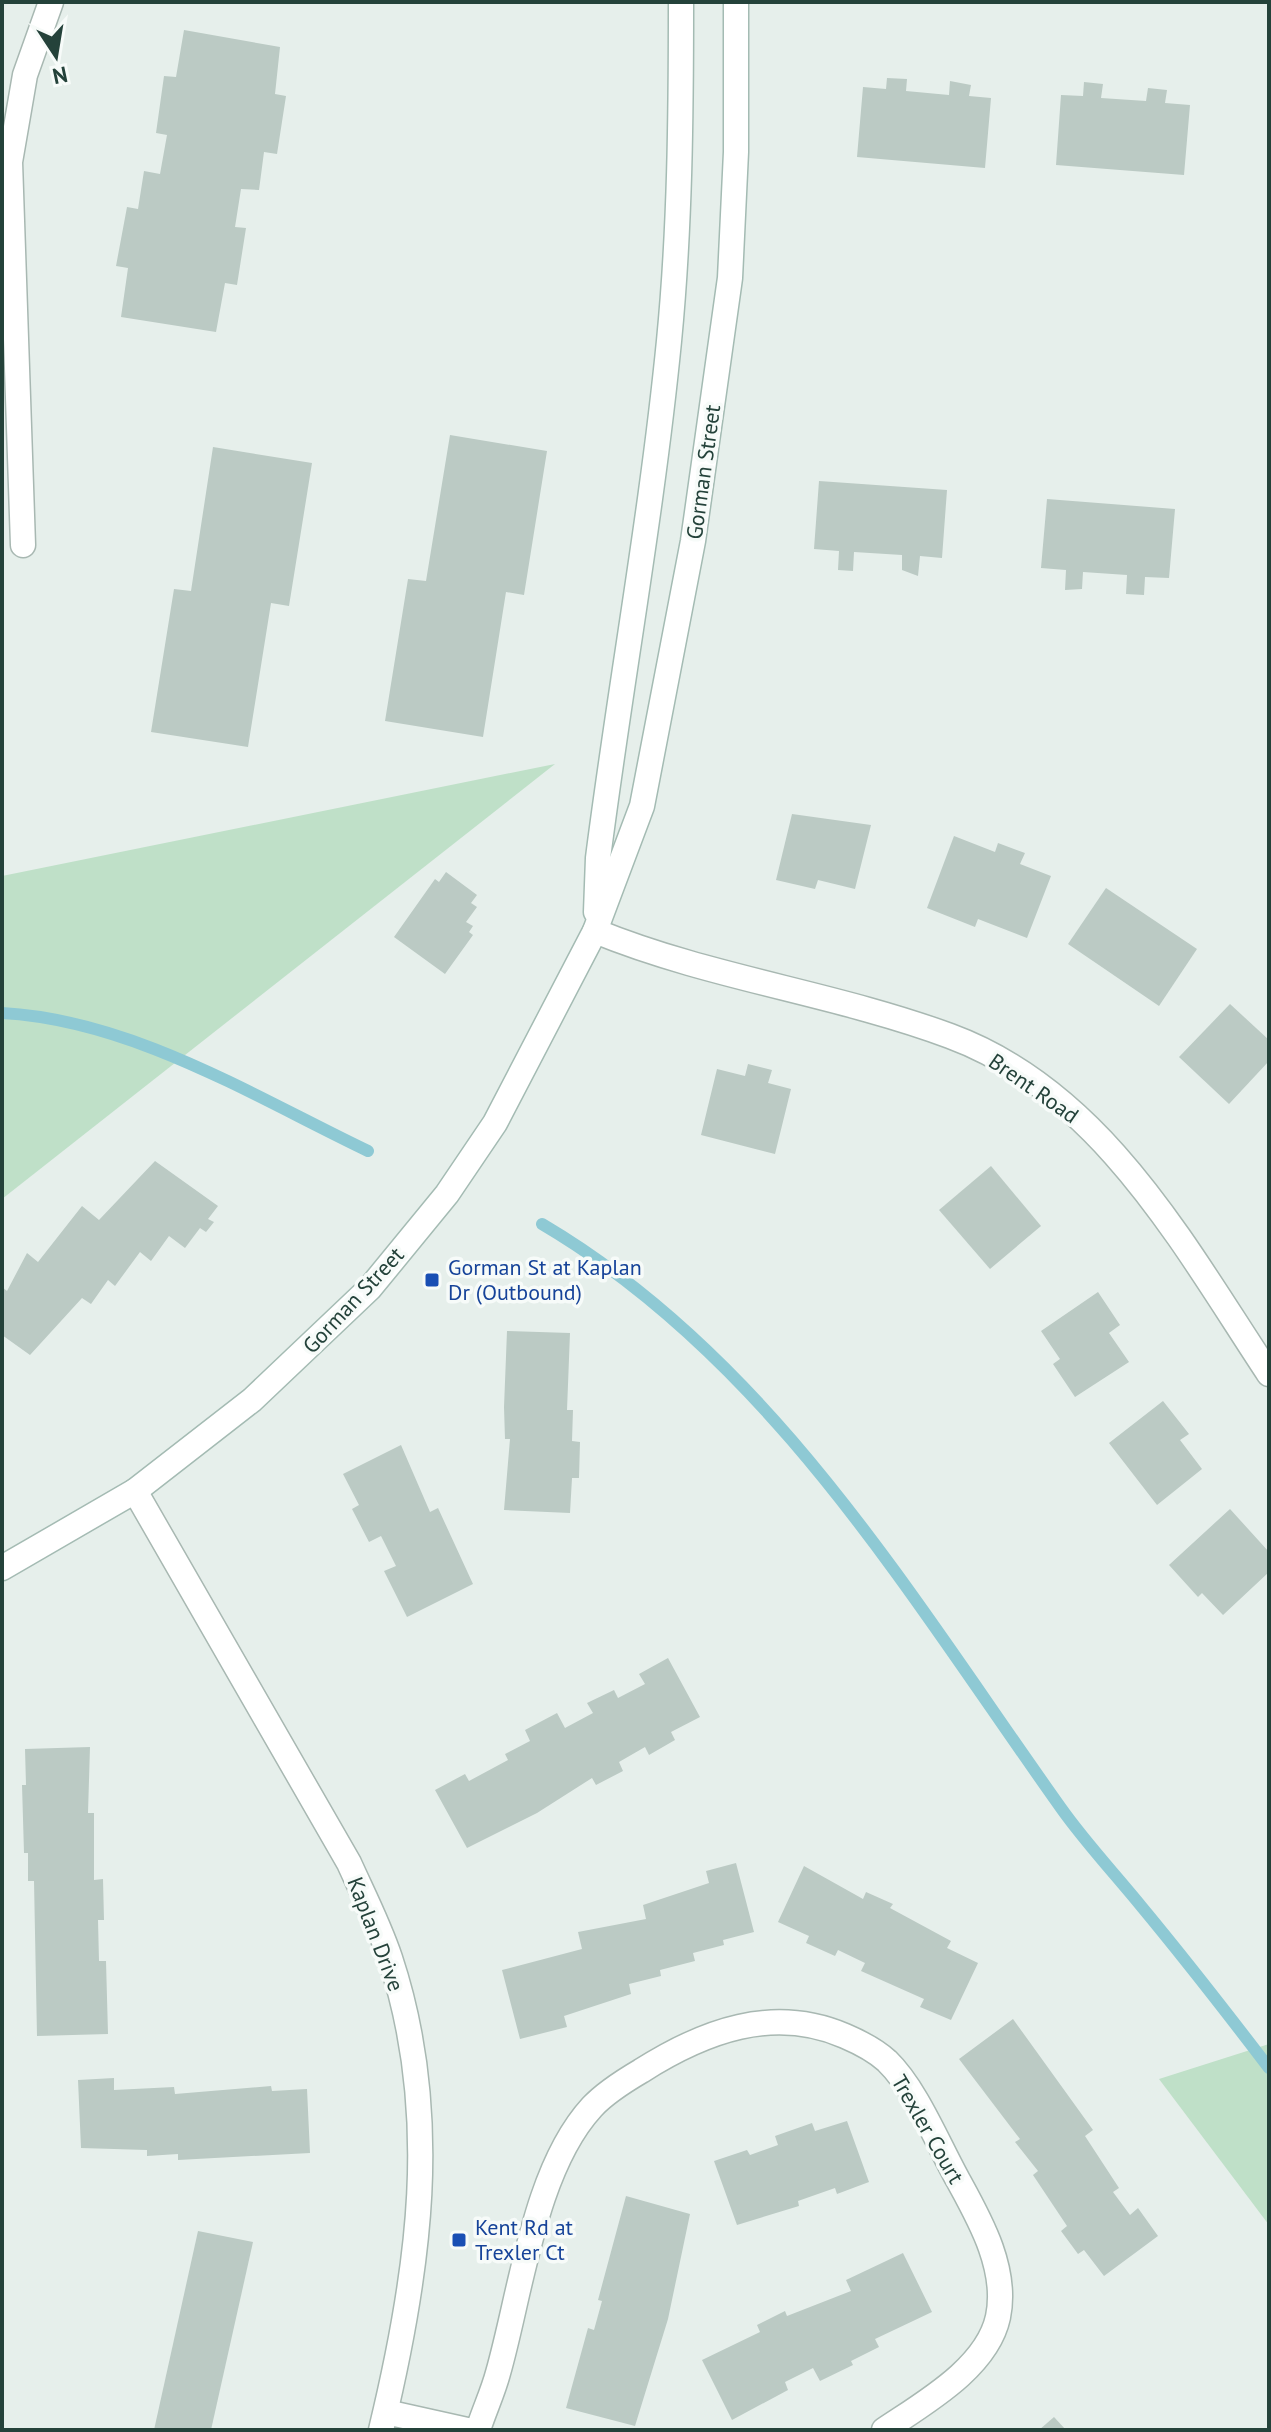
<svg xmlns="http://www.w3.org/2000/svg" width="1271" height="2432" viewBox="0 0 1271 2432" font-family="'PT Sans',sans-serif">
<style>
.green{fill:#bfe0c8}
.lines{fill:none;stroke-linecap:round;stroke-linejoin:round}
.stream{stroke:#8ec9d4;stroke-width:12}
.building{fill:#bbcac4}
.minor-casing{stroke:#a8b8b2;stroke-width:27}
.tertiary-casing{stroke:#a8b8b2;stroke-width:27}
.secondary-casing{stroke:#a4bbb3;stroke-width:27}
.minor{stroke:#fff;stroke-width:24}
.tertiary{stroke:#fff;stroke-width:24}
.secondary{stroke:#fff;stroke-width:24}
.transit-dot{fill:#1a4fb4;stroke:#f7fbf9;stroke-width:3}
.labels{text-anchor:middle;stroke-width:7;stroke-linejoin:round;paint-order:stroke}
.street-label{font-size:22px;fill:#24423a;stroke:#f7fbf9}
.transit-label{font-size:22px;fill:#164399;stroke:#f7fbf9;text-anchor:start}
</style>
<rect width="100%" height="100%" fill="#e6efeb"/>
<g class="green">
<polygon points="555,764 2,1199 2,876"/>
<polygon points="1269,2044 1269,2225 1159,2079"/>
</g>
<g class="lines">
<g class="stream">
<path d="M 2,1013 C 132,1020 253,1096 368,1151"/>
<path d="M 542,1224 C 771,1359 910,1596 1061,1808 C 1085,1842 1115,1874 1141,1906 C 1185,1959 1227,2013 1269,2068"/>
</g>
</g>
<g class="building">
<polygon points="184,30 280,47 275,94 286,96 277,154 264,152 259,190 241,189 235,227 246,228 237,285 225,283 216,332 121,317 128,268 116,266 127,207 138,209 144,171 160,174 167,135 156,133 164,76 176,77"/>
<polygon points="887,78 907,79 906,91 949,95 950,81 971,85 969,96 991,98 985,168 857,157 863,87 886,89"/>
<polygon points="1084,82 1103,84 1101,98 1146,101 1148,88 1167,90 1165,103 1190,105 1184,175 1056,165 1061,95 1083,96"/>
<polygon points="450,435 547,451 524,595 506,592 483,737 385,721 408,579 426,581"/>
<polygon points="213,447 312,463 289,606 271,603 248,747 151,732 174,589 191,591"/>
<polygon points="819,481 947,490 942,558 920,556 918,576 902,570 902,555 854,552 853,571 838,570 839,551 814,549"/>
<polygon points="1047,499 1175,509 1169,578 1145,577 1144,595 1126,594 1127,575 1083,572 1082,589 1065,590 1066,570 1041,568"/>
<polygon points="792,814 871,825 855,889 818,880 815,889 776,880"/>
<polygon points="954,836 995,852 998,843 1025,853 1020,864 1051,876 1027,938 978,919 975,927 927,908"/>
<polygon points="446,872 477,895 471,903 477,907 466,922 473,926 469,932 473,935 445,974 394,937 435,879 439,882"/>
<polygon points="1106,888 1197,949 1159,1006 1068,944"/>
<polygon points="1230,1004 1269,1040 1269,1061 1229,1104 1179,1057"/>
<polygon points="748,1064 772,1070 768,1083 791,1089 775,1154 701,1135 717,1069 745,1076"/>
<polygon points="155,1161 218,1206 208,1219 214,1222 206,1232 200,1228 185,1248 169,1236 151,1261 140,1252 115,1286 108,1280 91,1304 82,1298 30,1355 2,1335 2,1287 7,1291 27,1253 38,1262 82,1206 99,1220"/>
<polygon points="991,1166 1041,1226 990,1269 939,1210"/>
<polygon points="1098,1292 1120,1325 1109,1333 1129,1362 1075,1397 1053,1364 1060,1359 1041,1331"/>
<polygon points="507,1331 570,1333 567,1410 573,1410 572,1441 580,1442 579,1478 572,1478 570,1513 504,1510 510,1439 505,1439 504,1407"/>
<polygon points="1163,1401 1189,1434 1180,1440 1202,1469 1157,1505 1109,1443"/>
<polygon points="401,1445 430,1512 438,1508 473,1584 407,1617 384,1571 396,1566 381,1536 369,1542 352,1509 359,1505 343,1474"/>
<polygon points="1230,1509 1269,1552 1269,1572 1223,1615 1202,1593 1198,1597 1169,1565"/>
<polygon points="668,1658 700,1717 671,1732 675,1740 649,1755 645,1747 619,1762 623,1771 596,1785 592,1778 537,1813 467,1848 435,1790 465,1774 469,1781 508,1760 505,1754 530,1741 525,1730 557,1713 565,1728 593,1713 587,1703 614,1690 618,1698 645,1684 639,1674"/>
<polygon points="90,1747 88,1813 94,1813 94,1880 103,1879 104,1920 98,1920 99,1961 106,1961 108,2034 37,2036 34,1881 28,1881 28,1853 24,1853 22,1785 26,1785 25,1749"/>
<polygon points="736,1863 754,1932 723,1940 724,1945 693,1953 695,1961 660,1970 661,1976 629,1984 631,1994 564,2016 567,2027 520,2039 502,1970 582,1949 578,1932 646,1919 643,1905 709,1883 706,1871"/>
<polygon points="804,1866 863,1899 866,1892 893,1904 890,1908 951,1941 947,1948 978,1963 951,2020 920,2007 924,1999 861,1971 865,1963 838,1950 835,1956 806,1943 809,1936 778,1922"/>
<polygon points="1013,2019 1093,2130 1085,2136 1119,2188 1113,2192 1130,2215 1138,2208 1158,2236 1104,2276 1084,2250 1078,2254 1061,2231 1067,2226 1033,2175 1038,2171 1015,2142 1020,2139 959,2059"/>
<polygon points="114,2078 114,2090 174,2087 175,2094 271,2086 272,2091 307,2089 310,2153 178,2160 178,2154 147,2156 147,2150 81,2148 78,2080"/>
<polygon points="847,2121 869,2182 837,2194 835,2188 798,2201 799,2206 737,2225 714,2161 747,2150 750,2155 778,2145 775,2136 812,2123 815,2131"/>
<polygon points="626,2196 690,2214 668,2319 635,2426 566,2408 588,2328 594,2330 602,2301 598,2300"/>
<polygon points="198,2231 253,2242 211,2430 154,2430"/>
<polygon points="903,2253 932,2312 875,2339 879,2347 851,2361 853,2365 820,2381 813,2368 785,2382 788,2390 732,2420 702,2360 760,2332 757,2325 785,2311 787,2316 851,2291 846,2280"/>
<polygon points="1054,2417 1066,2430 1039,2430"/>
</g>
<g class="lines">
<defs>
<g id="minor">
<polyline points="23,545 10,162 25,75 51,2"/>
<path d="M 595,931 C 710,978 834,993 950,1036 C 1102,1092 1184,1246 1269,1374"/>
<polyline points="386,2412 467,2430"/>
<path d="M 478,2430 C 484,2411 493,2392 498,2373 C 521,2293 534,2170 592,2107 C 605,2093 624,2081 641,2071 C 704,2031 773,2005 845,2036 C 859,2042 875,2050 887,2061 C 916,2089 938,2144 958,2180 C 980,2220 1008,2269 998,2317 C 987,2368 924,2403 884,2430"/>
</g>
<path id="tertiary" d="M 135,1491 L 349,1863 C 363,1894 379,1925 390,1958 C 442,2115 419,2273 381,2430"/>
<g id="secondary">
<path d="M 596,912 L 598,858 C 620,686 652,514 669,341 C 680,229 681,115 681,2"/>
<polyline points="2,1568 135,1491 252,1400 370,1288 447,1194 495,1123 595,931 642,806 693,541 730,278 736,152 736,2"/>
</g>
</defs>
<use href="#minor" class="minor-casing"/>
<use href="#tertiary" class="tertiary-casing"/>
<use href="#secondary" class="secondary-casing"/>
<use href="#minor" class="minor"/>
<use href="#tertiary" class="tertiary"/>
<use href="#secondary" class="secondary"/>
</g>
<g class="transit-dot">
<rect x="424" y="1272" width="16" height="16" rx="4"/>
<rect x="451" y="2232" width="16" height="16" rx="4"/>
</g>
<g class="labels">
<g class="street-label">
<text transform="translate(703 472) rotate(-82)" y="8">Gorman Street</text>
<text transform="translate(1034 1088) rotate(35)" y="8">Brent Road</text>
<text transform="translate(353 1300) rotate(-47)" y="8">Gorman Street</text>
<text transform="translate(376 1934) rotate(69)" y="8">Kaplan Drive</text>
<text transform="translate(928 2129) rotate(60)" y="8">Trexler Court</text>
</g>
<g class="transit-label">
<text x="448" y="1275">Gorman St at Kaplan<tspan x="448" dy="25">Dr (Outbound)</tspan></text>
<text x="475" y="2235">Kent Rd at<tspan x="475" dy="25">Trexler Ct</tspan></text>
</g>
</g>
<rect width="1271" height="2432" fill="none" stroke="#24423a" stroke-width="8"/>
<g transform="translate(56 56) rotate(168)" stroke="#f7fbf9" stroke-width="6" paint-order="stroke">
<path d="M0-6L14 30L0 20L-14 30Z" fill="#24423a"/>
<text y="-12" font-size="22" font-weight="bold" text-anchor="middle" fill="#24423a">N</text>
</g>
</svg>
